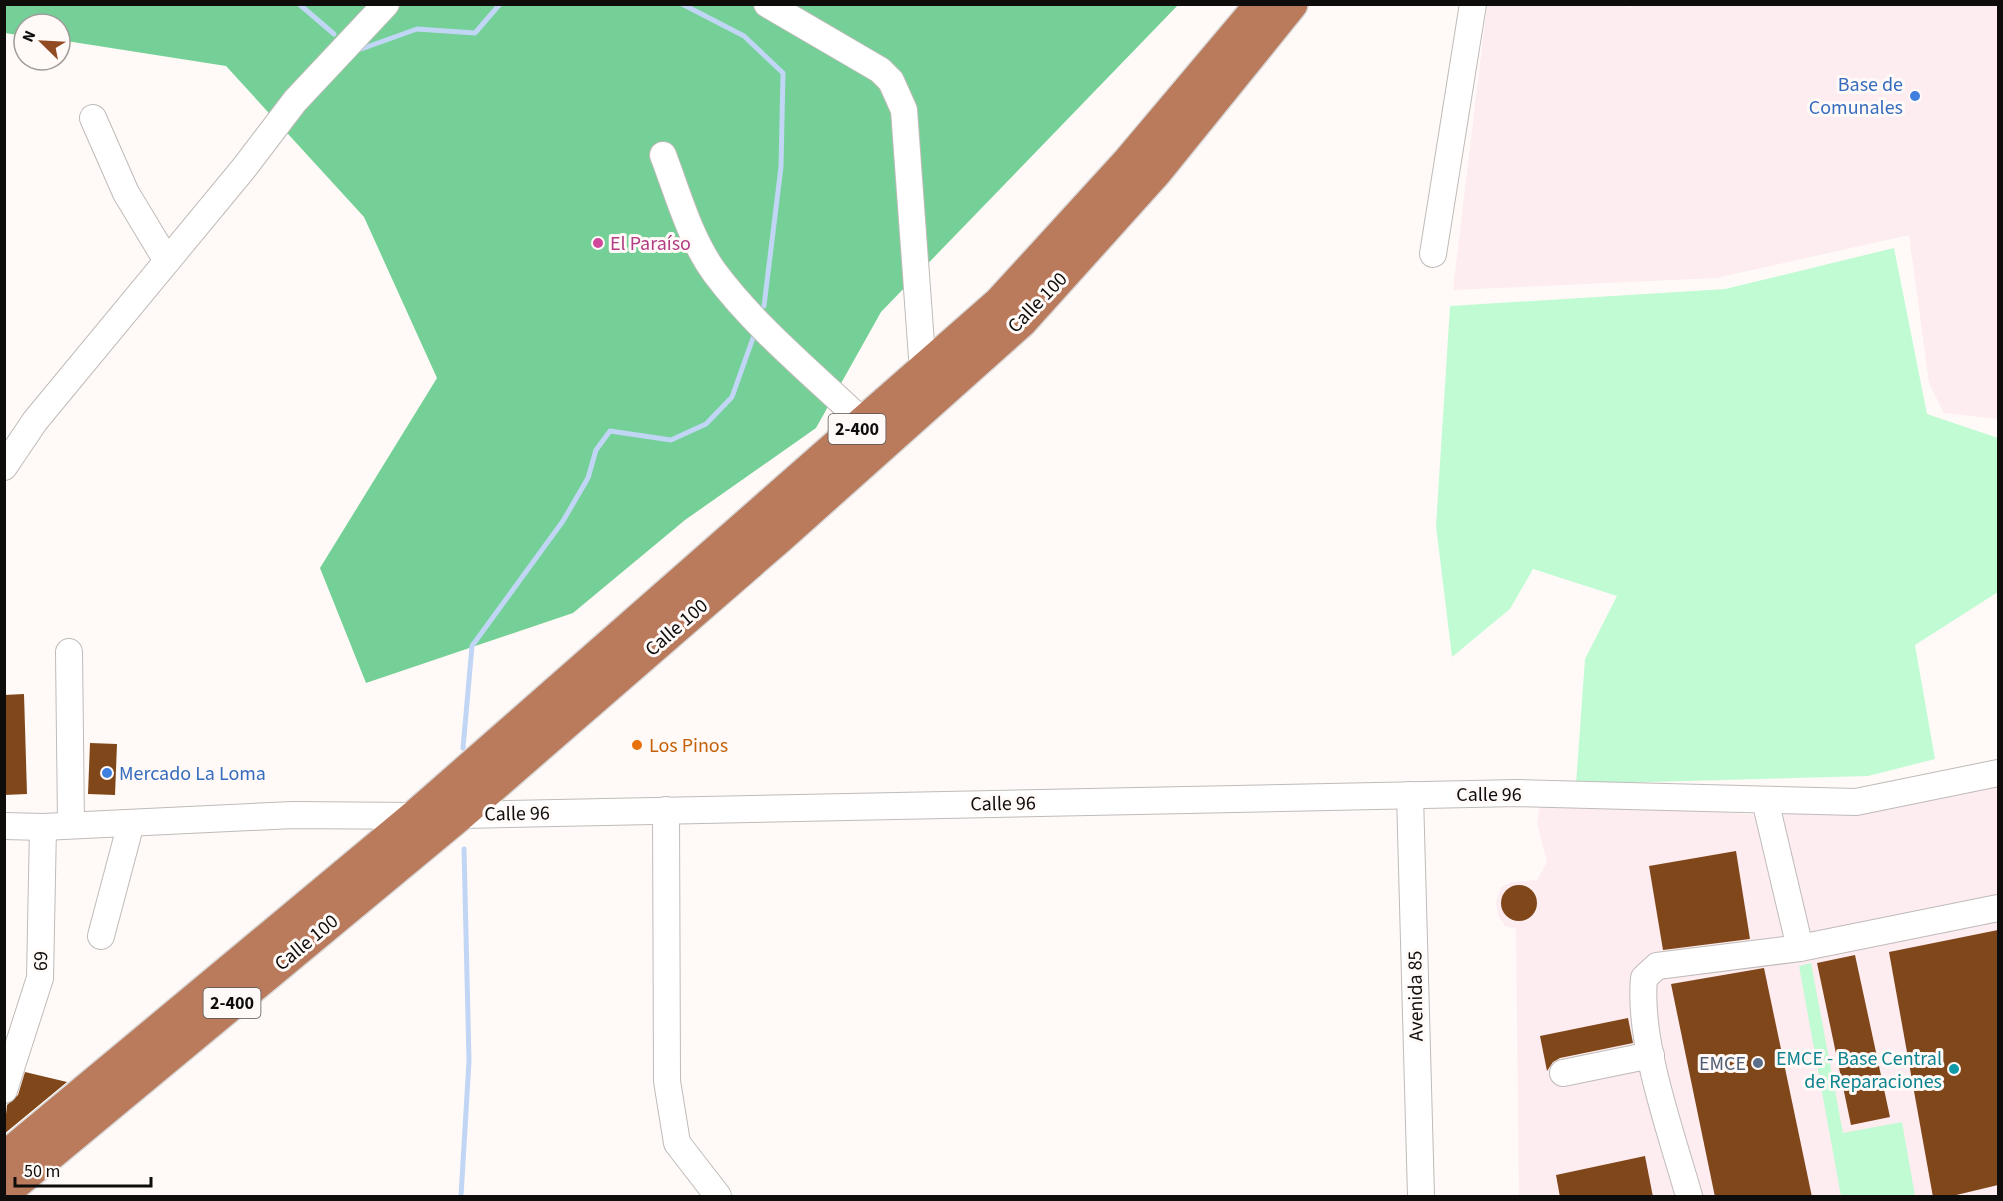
<svg xmlns="http://www.w3.org/2000/svg" width="2003" height="1201" viewBox="0 0 2003 1201" font-family="'Source Sans 3',sans-serif">
<style>
.industrial{fill:#fdecf0}
.green{fill:#c1fbd4}
.forest{fill:#74d096}
.lines{fill:none;stroke-linecap:round;stroke-linejoin:round}
.stream{stroke:#c1d5f5;stroke-width:5}
.building{fill:#80471a}
.minor-casing{stroke:#bfbbb8;stroke-width:28}
.highway-casing{stroke:#d8d8d8;stroke-width:36}
.minor{stroke:#fff;stroke-width:26}
.highway{stroke:#ba7a5c;stroke-width:33}
.shop-dot{fill:#3f7fe0;stroke:#fffaf7;stroke-width:2}
.hotel-dot{fill:#d1479c;stroke:#fffaf7;stroke-width:2}
.food-dot{fill:#e8710a;stroke:#fffaf7;stroke-width:2}
.service-dot{fill:#5c6f8a;stroke:#fffaf7;stroke-width:2}
.culture-dot{fill:#0f9aa8;stroke:#fffaf7;stroke-width:2}
.labels{text-anchor:middle;stroke-width:6;stroke-linejoin:round;paint-order:stroke}
.shield{fill:#fffaf7;stroke:#565452;stroke-width:1.5}
.shield-label{font-size:18px;font-weight:bold;fill:#0e0d0c}
.shop-label{font-size:20px;fill:#366cbe;stroke:#fffaf7;text-anchor:end}
.hotel-label{font-size:20px;fill:#b23c85;stroke:#fffaf7;text-anchor:start}
.street-label{font-size:20px;fill:#0e0d0c;stroke:#fffaf7}
.food-label{font-size:20px;fill:#c56008;stroke:#fffaf7;text-anchor:start}
.culture-label{font-size:20px;fill:#0d838f;stroke:#fffaf7;text-anchor:end}
.service-label{font-size:20px;fill:#4e5e75;stroke:#fffaf7;text-anchor:end}
</style>
<rect width="100%" height="100%" fill="#fffaf7"/>
<g class="industrial">
<polygon points="1627,5 1629,8 1634,4 1998,5 1998,419 1944,413 1929,383 1909,235 1716,278 1453,290 1487,5"/>
<polygon points="1998,779 1998,1196 1519,1196 1516,929 1505,926 1498,915 1496,902 1501,887 1512,882 1537,880 1547,862 1537,822 1541,801 1656,806 1755,815 1823,807"/>
</g>
<g class="green">
<polygon points="1894,248 1927,414 1998,438 1998,592 1915,645 1935,759 1868,776 1576,784 1585,659 1617,596 1533,569 1510,609 1452,657 1436,526 1450,306 1725,289"/>
<polygon points="1811,963 1843,1133 1902,1122 1915,1196 1841,1196 1799,966"/>
</g>
<polygon class="forest" points="5,4 1178,5 881,312 816,428 685,520 573,613 366,683 320,568 437,378 364,217 226,66 60,40 60,24 24,24 24,36 5,33"/>
<g class="lines">
<g class="stream">
<polyline points="299,4 334,34"/>
<polyline points="682,4 744,36 783,73 781,167 764,306"/>
<polyline points="361,49 417,29 475,33 500,4"/>
<polyline points="463,748 472,646 563,521 588,478 596,450 610,431 671,440 706,424 732,397 753,338"/>
<polyline points="461,1196 469,1061 464,849"/>
</g>
</g>
<g class="building">
<polygon points="24,694 27,794 4,795 4,695"/>
<polygon points="90,743 117,744 115,795 88,794"/>
<polygon points="1736,851 1750,939 1663,950 1649,866"/>
<circle cx="1519" cy="903" r="18"/>
<polygon points="1998,930 1998,1185 1948,1197 1933,1197 1889,952"/>
<polygon points="1855,955 1890,1117 1851,1125 1817,963"/>
<polygon points="1764,968 1812,1197 1715,1197 1671,984"/>
<polygon points="1628,1018 1633,1043 1560,1058 1553,1062 1547,1071 1540,1036"/>
<polygon points="25,1072 67,1082 4,1134 7,1105 18,1095"/>
<polygon points="1645,1156 1653,1197 1560,1197 1556,1175"/>
</g>
<g class="lines">
<defs>
<g id="minor">
<polyline points="767,4 880,70 891,81 904,110 923,371"/>
<polyline points="93,118 126,193 167,261"/>
<path d="M 663,155 C 678,194 690,239 715,273 C 757,329 814,375 864,423"/>
<polyline points="1433,254 1473,4"/>
<polyline points="4,467 35,421 244,168 295,101 386,4"/>
<polyline points="69,652 71,825"/>
<polyline points="1410,795 1421,1196"/>
<polyline points="1765,800 1800,948"/>
<polyline points="666,810 667,1081 677,1143 718,1196"/>
<polyline points="4,826 43,827 293,815 416,816 1518,793 1856,802 1998,773"/>
<polyline points="101,936 131,823"/>
<polyline points="1563,1073 1651,1055"/>
<polyline points="4,1090 40,978 43,827"/>
<path d="M 1689,1196 C 1671,1132 1638,1043 1644,978 L 1657,966 L 1800,948 L 1998,908"/>
</g>
<g id="highway">
<polyline points="4,1159 416,816 1000,303 1128,163 1262,4"/>
<polyline points="4,1192 460,814 779,537 1021,321 1156,171 1291,4"/>
</g>
</defs>
<use href="#minor" class="minor-casing"/>
<use href="#highway" class="highway-casing"/>
<use href="#minor" class="minor"/>
<use href="#highway" class="highway"/>
</g>
<g class="shop-dot">
<circle cx="1915" cy="96" r="6"/>
<circle cx="107" cy="773" r="6"/>
</g>
<circle class="hotel-dot" cx="598" cy="243" r="6"/>
<circle class="food-dot" cx="637" cy="745" r="6"/>
<circle class="service-dot" cx="1758" cy="1063" r="6"/>
<circle class="culture-dot" cx="1954" cy="1069" r="6"/>
<g class="labels">
<g class="shield">
<rect x="828.5" y="414" width="57" height="30" rx="4.5"/>
<rect x="203.5" y="988" width="57" height="30" rx="4.5"/>
</g>
<g class="shield-label">
<text x="857" y="435">2-400</text>
<text x="232" y="1009">2-400</text>
</g>
<g class="shop-label">
<text x="1903" y="91">Base de<tspan x="1903" dy="23">Comunales</tspan></text>
<text x="119" y="780" text-anchor="start">Mercado La Loma</text>
</g>
<g class="hotel-label">
<text x="610" y="250">El Paraíso</text>
</g>
<g class="street-label">
<text transform="translate(1037 302) rotate(-46)" y="7">Calle 100</text>
<text transform="translate(676 627) rotate(-41)" y="7">Calle 100</text>
<text x="1489" y="801">Calle 96</text>
<text transform="translate(1003 803) rotate(-1)" y="7">Calle 96</text>
<text transform="translate(517 813) rotate(-1)" y="7">Calle 96</text>
<text transform="translate(306 942) rotate(-40)" y="7">Calle 100</text>
<text transform="translate(40 961) rotate(-88)" y="7">69</text>
<text transform="translate(1415 996) rotate(-91)" y="7">Avenida 85</text>
</g>
<g class="food-label">
<text x="649" y="752">Los Pinos</text>
</g>
<g class="culture-label">
<text x="1942" y="1065">EMCE - Base Central<tspan x="1942" dy="23">de Reparaciones</tspan></text>
</g>
<g class="service-label">
<text x="1746" y="1070">EMCE</text>
</g>
</g>
<rect width="2003" height="1201" fill="none" stroke="#0e0d0c" stroke-width="12"/>
<g transform="translate(42 42) rotate(294)"><circle r="28" fill="#fffaf7" stroke="#9f9b99" stroke-width="1.5"/>
<path d="M0-4.5L10 22L0 15L-10 22Z" fill="#914b23"/>
<text y="-9" font-size="16" font-weight="bold" text-anchor="middle" fill="#0e0d0c">N</text>
</g>
<path d="M15 1177v9h136v-9" fill="none" stroke="#0e0d0c" stroke-width="3"/>
<text x="24" y="1177" font-size="18" fill="#0e0d0c" stroke="#fffaf7" stroke-width="4.5" paint-order="stroke">50 m</text>
</svg>
